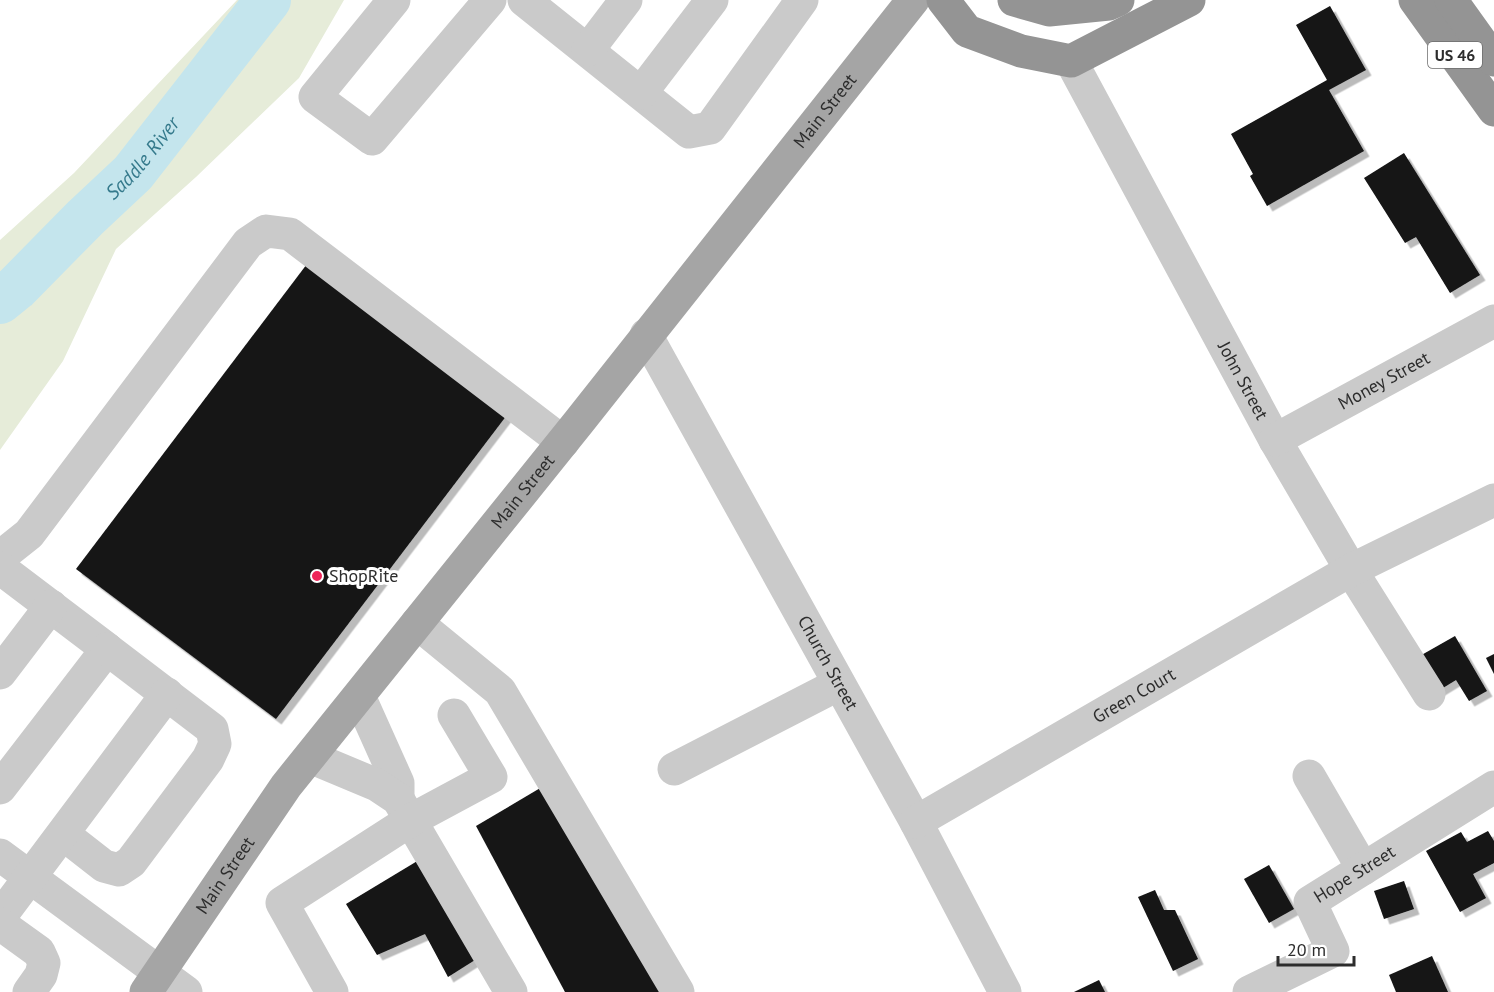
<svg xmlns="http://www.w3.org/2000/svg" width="1494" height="992" viewBox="0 0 1494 992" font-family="'PT Sans',sans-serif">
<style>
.green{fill:#e6ecd9}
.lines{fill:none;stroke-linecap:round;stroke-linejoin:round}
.river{stroke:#c4e5ed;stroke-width:46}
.building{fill:#141414;filter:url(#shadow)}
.minor{stroke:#cacaca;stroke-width:33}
.major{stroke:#a5a5a5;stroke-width:33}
.highway{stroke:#949494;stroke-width:33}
.poi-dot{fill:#ee2559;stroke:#fff;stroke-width:2}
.labels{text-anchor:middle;stroke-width:6;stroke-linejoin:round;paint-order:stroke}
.shield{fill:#fff;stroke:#6c6c6c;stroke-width:1.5}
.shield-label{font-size:16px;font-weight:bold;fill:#2d2d2d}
.street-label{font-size:18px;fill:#2d2d2d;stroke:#fff}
.poi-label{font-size:18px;fill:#2d2d2d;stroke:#fff;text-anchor:start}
.water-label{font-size:20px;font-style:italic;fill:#357a8c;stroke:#fff}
</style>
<defs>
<filter id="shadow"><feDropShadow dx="5.5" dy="5.5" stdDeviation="0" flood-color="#0004"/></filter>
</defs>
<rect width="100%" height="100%" fill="#fff"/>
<polygon class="green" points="237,0 344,0 299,78 196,177 116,249 63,361 0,450 0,240 74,173"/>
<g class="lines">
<path class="river" id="s1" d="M 0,301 L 16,288 L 85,218 L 133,173 L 268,0"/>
</g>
<g class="building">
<polygon points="1330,6 1366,70 1329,90 1364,151 1267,206 1250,176 1253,174 1231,134 1327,80 1296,25"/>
<polygon points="1404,153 1480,275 1450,293 1416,237 1405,243 1364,178"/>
<polygon points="310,260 510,411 276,719 76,569"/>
<polygon points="1455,636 1487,691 1469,701 1456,680 1438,691 1418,657"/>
<polygon points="1494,654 1494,674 1486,658"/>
<polygon points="547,784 668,992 565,992 476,826"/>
<polygon points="1488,831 1494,841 1494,863 1473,874 1486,898 1460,912 1426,851 1461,832 1467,842"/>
<polygon points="419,860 475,960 448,977 425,934 377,955 346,904"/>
<polygon points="1269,865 1294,909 1269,923 1244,879"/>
<polygon points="1404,881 1414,909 1384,919 1374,891"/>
<polygon points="1155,890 1164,910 1175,910 1198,959 1173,971 1138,897"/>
<polygon points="1432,956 1448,992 1396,992 1389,975"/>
<polygon points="1099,980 1105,992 1074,992"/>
</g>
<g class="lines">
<g class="minor">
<polyline points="394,0 315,97 372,139 490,0"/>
<polyline points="524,0 689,132 710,128 802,0"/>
<polyline points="588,50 626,0"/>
<path id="s2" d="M 1071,61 L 1275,440 L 1351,570 L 1429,694"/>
<polyline points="641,93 712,0"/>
<path id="s3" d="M 646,335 L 916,822 L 1005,992"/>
<path id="s4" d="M 1275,440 L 1494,321"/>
<polyline points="0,557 29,534 248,243 266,231 290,234 563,442"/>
<polyline points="0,568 107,649 0,788"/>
<polyline points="417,623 500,691 678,992"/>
<polyline points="0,673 51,606"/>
<polyline points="359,696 398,783 398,799"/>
<polyline points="310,757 377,785 398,799 511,992"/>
<polyline points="674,769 839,684"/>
<polyline points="1309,776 1363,869"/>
<path id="s5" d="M 916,822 L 1351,570 L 1494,500"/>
<polyline points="63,834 104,866 119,870 131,862 208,759 215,744 212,729 107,649"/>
<polyline points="0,855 186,992"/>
<polyline points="0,917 167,694"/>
<polyline points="0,924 39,952 44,963 41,975 29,992"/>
<polyline points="332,992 282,903 411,820 491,777 454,715"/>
<path id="s6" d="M 1249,992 L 1333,951 L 1310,902 L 1494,787"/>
</g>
<path class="major" id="s7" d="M 146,992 L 286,786 L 578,423 L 913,0"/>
<g class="highway">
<polyline points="943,0 967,31 1021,51 1071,61 1189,0"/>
<polyline points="1014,0 1049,10 1109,4 1118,0"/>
<polyline points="1415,0 1494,110"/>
<polyline points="1451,0 1494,60"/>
</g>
</g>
<circle class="poi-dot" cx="317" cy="576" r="6"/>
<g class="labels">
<rect class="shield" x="1428" y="42" width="54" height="26" rx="4.5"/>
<g class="shield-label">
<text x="1455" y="61">US 46</text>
</g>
<g class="street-label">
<text dy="6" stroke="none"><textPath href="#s7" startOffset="1113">Main Street</textPath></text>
<text dy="6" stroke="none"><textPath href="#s4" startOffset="124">Money Street</textPath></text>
<text dy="6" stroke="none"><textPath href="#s2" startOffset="363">John Street</textPath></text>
<text dy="6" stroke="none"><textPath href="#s7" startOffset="627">Main Street</textPath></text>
<text dy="6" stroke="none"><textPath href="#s3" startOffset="375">Church Street</textPath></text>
<text dy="6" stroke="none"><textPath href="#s5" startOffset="252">Green Court</textPath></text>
<text dy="6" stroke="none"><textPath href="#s6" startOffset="200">Hope Street</textPath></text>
<text dy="6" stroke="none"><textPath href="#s7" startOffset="141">Main Street</textPath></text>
</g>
<g class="poi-label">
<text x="329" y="582">ShopRite</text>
</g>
<g class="water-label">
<text dy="7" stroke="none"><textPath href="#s1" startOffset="202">Saddle River</textPath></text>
</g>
</g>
<path d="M1278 956v9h76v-9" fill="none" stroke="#2d2d2d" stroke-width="3"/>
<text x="1287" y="956" font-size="18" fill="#2d2d2d" stroke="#ffffff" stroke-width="4.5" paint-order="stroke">20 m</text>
</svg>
